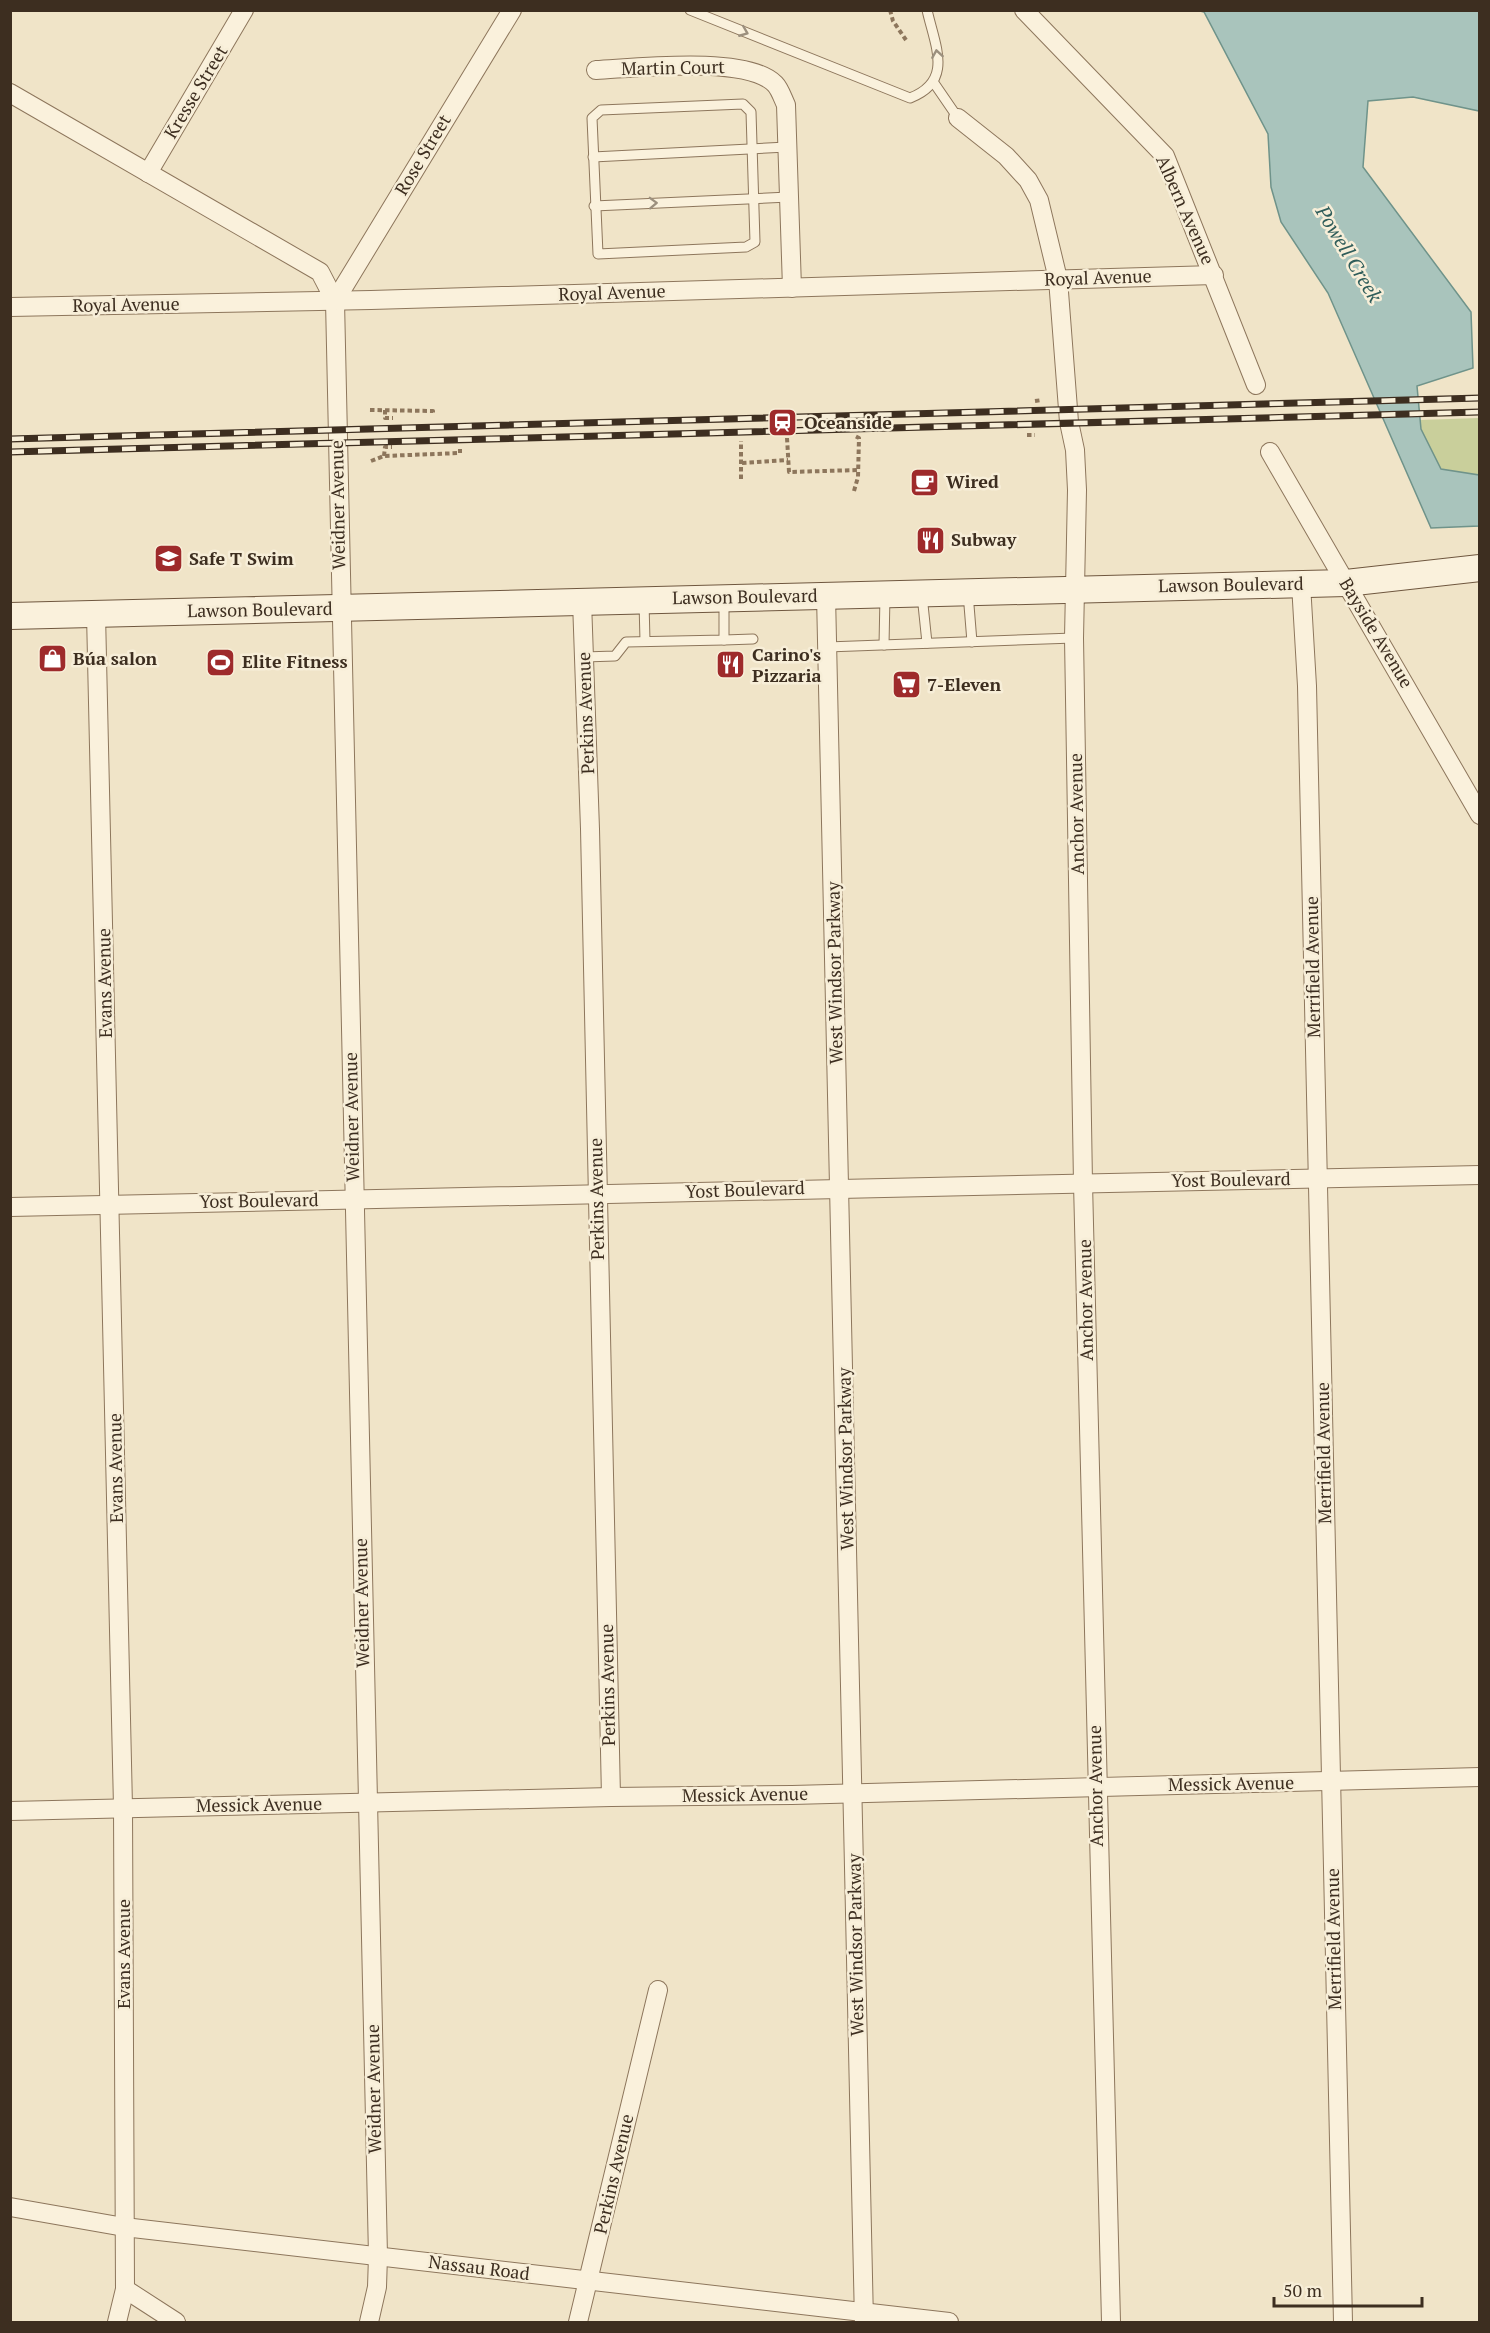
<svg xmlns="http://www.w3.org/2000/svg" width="1490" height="2333" viewBox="0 0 1490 2333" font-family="'PT Serif',serif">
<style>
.green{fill:#c9cf9b}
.water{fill:#a9c4bc;stroke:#6f938a;stroke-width:1.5}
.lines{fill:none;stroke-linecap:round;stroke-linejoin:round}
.service-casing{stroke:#8d765c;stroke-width:11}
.minor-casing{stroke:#8d765c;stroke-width:20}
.secondary-casing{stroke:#6f573f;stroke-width:28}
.path{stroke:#8d765c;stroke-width:4;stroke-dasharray:4.5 3;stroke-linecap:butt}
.service{stroke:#faf1dc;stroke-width:9}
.minor{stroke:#faf1dc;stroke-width:18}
.secondary{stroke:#faf1dc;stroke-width:26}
.rail-casing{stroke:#3d2e20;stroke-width:7}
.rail{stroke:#f7eed8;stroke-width:4.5;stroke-dasharray:14;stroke-linecap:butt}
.oneway{stroke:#9c907e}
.labels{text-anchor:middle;stroke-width:5;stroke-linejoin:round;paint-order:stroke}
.street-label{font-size:18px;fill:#3d2e20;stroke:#f7eed8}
.poi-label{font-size:18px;font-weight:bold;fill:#3d2e20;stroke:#f7eed8;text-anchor:start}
.water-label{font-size:20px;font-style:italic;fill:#2f5d5a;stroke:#f7eed8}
</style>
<rect width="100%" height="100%" fill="#f0e4c8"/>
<polygon class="green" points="1479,418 1479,475 1441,469 1421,429 1420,420"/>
<polygon class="water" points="1200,11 1479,11 1479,111 1413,97 1368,101 1363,167 1471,312 1473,368 1417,386 1421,429 1441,469 1479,475 1479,526 1431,528 1328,293 1281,222 1271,187 1268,134 1204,12"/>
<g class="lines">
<defs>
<g id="service">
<path d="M 690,10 L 910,98 C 954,81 935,46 927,10"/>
<polyline points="934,83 958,118"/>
<polygon points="743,104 751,112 755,242 746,247 598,254 592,118 601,110"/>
<polyline points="593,157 787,147"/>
<polyline points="594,206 789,197"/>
<polyline points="968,593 972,642"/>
<polyline points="922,595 927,643"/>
<polyline points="644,602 645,641"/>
<polyline points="724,640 753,639"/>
<polyline points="884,645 885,596"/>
<polyline points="827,647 1074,638"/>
<polyline points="584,657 615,656 626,642 724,640 724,600"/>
</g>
<g id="minor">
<polyline points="1024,10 1165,156 1256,385"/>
<path d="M 596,70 C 636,68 747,55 775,84 C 780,89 783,99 786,105 L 792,288"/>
<polyline points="10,93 320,272 335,301 378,2256 377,2287 369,2322"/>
<polyline points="958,118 1006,156 1028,180 1039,200 1058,279 1069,422 1075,450 1077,490 1074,638 1083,1183 1111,2322"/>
<polyline points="148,173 244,10"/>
<polyline points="335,301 512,10"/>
<polyline points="10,307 371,300 1214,275"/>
<polyline points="1270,452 1480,815"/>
<polyline points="1301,584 1307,686 1343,2322"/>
<polyline points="826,595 864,2322"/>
<polyline points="582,601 590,829 611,1797"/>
<polyline points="96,614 123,1807 125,2289 117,2322"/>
<polyline points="10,1207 1480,1175"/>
<polyline points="10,1811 611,1797 792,1795 1480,1777"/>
<polyline points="10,2207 124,2227 949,2322"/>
<polyline points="125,2289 176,2322"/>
<polyline points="578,2322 658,1990"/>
</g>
<polyline id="secondary" points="10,616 1346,583 1480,568"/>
</defs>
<use href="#service" class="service-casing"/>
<use href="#minor" class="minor-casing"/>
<use href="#secondary" class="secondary-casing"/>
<g class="path">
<polyline points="890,10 893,21 906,40"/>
<polyline points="1035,401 1042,400"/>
<polyline points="370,410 433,411 433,414"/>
<polyline points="385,410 385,418 393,418"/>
<polyline points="1027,435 1035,435"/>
<polyline points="787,438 789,472 859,470"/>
<polyline points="384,456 385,447 392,447"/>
<polyline points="371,461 384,456 460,453 460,449"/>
<polyline points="742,463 788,460"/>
<polyline points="741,479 741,441"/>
<polyline points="854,491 858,477 859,438 855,436"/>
</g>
<use href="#service" class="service"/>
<use href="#minor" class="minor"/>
<use href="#secondary" class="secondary"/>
<defs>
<g id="rail">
<polyline points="10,439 1480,398"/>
<polyline points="10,452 1480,412"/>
</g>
</defs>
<use href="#rail" class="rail-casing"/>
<use href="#rail" class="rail"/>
</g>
<defs><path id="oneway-chevron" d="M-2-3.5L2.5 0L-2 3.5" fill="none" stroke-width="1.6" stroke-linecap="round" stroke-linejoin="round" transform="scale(1.5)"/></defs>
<g class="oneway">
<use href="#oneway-chevron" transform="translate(744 32) rotate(22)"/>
<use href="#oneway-chevron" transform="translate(937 54) rotate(-99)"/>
<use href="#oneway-chevron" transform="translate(653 203) rotate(-2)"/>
</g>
<defs>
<symbol id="station-square" viewBox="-11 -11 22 22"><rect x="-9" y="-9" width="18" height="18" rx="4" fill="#9e2a2b" stroke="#f7eed8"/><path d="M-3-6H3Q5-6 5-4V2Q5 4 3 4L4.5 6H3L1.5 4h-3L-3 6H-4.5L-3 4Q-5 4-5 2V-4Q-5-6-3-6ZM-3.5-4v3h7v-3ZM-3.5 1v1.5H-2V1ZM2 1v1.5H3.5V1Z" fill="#fff"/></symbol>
<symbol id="cafe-square" viewBox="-11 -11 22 22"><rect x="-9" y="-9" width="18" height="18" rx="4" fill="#9e2a2b" stroke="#f7eed8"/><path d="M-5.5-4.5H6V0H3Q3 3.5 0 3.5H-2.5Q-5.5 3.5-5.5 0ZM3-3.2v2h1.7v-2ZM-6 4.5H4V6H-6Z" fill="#fff"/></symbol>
<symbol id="restaurant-square" viewBox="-11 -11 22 22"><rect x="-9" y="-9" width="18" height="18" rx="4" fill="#9e2a2b" stroke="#f7eed8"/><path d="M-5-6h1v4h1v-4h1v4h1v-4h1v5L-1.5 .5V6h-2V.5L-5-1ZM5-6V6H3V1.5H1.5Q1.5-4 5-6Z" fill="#fff"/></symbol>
<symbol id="school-square" viewBox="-11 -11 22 22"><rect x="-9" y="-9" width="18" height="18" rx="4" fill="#9e2a2b" stroke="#f7eed8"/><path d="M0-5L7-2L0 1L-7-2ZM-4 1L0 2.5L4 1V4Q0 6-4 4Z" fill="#fff"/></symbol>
<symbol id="shop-square" viewBox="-11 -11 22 22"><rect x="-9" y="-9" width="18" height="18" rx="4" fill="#9e2a2b" stroke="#f7eed8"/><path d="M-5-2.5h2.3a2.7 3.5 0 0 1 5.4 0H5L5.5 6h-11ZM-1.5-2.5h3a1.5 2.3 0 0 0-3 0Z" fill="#fff"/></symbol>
<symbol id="stadium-square" viewBox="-11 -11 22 22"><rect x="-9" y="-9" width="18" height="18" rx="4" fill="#9e2a2b" stroke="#f7eed8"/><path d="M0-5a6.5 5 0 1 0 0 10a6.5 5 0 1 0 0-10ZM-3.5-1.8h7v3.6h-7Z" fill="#fff"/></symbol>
<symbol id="supermarket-square" viewBox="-11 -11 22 22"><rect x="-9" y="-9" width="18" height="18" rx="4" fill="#9e2a2b" stroke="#f7eed8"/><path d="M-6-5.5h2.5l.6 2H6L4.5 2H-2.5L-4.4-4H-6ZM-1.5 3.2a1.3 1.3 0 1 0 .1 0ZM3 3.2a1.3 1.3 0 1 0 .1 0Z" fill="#fff"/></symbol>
</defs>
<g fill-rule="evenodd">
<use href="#station-square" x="766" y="406" width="33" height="33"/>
<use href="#cafe-square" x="908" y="466" width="33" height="33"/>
<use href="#restaurant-square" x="914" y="524" width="33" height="33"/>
<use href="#school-square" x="152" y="542" width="33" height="33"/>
<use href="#shop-square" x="36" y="642" width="33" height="33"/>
<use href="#stadium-square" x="204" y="646" width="33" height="33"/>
<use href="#restaurant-square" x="714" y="648" width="33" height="33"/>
<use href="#supermarket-square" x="890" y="668" width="33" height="33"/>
</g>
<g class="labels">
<g class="street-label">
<text transform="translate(673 68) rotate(-1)" y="6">Martin Court</text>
<text transform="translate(196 92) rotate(-59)" y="6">Kresse Street</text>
<text transform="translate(423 155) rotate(-59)" y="6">Rose Street</text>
<text transform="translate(1185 210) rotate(66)" y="6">Albern Avenue</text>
<text transform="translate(1098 278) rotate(-2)" y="6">Royal Avenue</text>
<text transform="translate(612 293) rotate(-2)" y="6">Royal Avenue</text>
<text transform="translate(126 305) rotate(-1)" y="6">Royal Avenue</text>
<text transform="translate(338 505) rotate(-91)" y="6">Weidner Avenue</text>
<text transform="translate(1231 585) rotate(-1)" y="6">Lawson Boulevard</text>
<text transform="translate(745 597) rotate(-1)" y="6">Lawson Boulevard</text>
<text transform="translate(260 610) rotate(-1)" y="6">Lawson Boulevard</text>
<text transform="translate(1376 633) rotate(59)" y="6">Bayside Avenue</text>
<text transform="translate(586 713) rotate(-92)" y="6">Perkins Avenue</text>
<text transform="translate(1077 814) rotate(-91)" y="6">Anchor Avenue</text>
<text transform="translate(1313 967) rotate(-91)" y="6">Merrifield Avenue</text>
<text transform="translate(835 973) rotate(-91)" y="6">West Windsor Parkway</text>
<text transform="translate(105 983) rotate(-91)" y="6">Evans Avenue</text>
<text transform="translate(352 1117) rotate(-91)" y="6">Weidner Avenue</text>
<text transform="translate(1231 1180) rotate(-1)" y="6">Yost Boulevard</text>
<text transform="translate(745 1190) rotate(-2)" y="6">Yost Boulevard</text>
<text transform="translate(597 1199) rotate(-91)" y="6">Perkins Avenue</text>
<text transform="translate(259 1201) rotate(-1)" y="6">Yost Boulevard</text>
<text transform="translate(1086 1300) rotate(-91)" y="6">Anchor Avenue</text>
<text transform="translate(1324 1453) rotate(-91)" y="6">Merrifield Avenue</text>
<text transform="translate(846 1459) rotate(-91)" y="6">West Windsor Parkway</text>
<text transform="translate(116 1468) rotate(-91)" y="6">Evans Avenue</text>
<text transform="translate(362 1603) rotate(-91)" y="6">Weidner Avenue</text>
<text transform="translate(608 1685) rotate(-91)" y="6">Perkins Avenue</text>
<text transform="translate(1231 1784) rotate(-1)" y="6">Messick Avenue</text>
<text transform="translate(1096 1786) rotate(-91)" y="6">Anchor Avenue</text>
<text transform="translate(745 1795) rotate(-1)" y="6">Messick Avenue</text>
<text transform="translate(259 1805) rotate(-1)" y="6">Messick Avenue</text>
<text transform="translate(1334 1939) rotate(-91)" y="6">Merrifield Avenue</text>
<text transform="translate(856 1945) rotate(-91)" y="6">West Windsor Parkway</text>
<text transform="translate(124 1954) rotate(-90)" y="6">Evans Avenue</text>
<text transform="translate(374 2089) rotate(-91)" y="6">Weidner Avenue</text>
<text transform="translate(614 2174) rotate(-77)" y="6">Perkins Avenue</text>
<text transform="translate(479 2268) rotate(7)" y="6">Nassau Road</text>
</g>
<g class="poi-label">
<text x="804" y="429">Oceanside</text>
<text x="946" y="488">Wired</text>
<text x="951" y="546">Subway</text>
<text x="189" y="565">Safe T Swim</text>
<text x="752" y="661">Carino's<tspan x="752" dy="21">Pizzaria</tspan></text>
<text x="73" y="665">Búa salon</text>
<text x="242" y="668">Elite Fitness</text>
<text x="927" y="691">7-Eleven</text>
</g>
<g class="water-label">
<text transform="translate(1349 254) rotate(59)" y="7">Powell Creek</text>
</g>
</g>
<rect width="1490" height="2333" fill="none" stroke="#3d2e20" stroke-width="24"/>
<path d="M1274 2297v9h148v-9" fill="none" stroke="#3d2e20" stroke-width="3"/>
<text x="1283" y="2297" font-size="18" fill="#3d2e20" stroke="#f7eed8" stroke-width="4.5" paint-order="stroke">50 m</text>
</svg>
